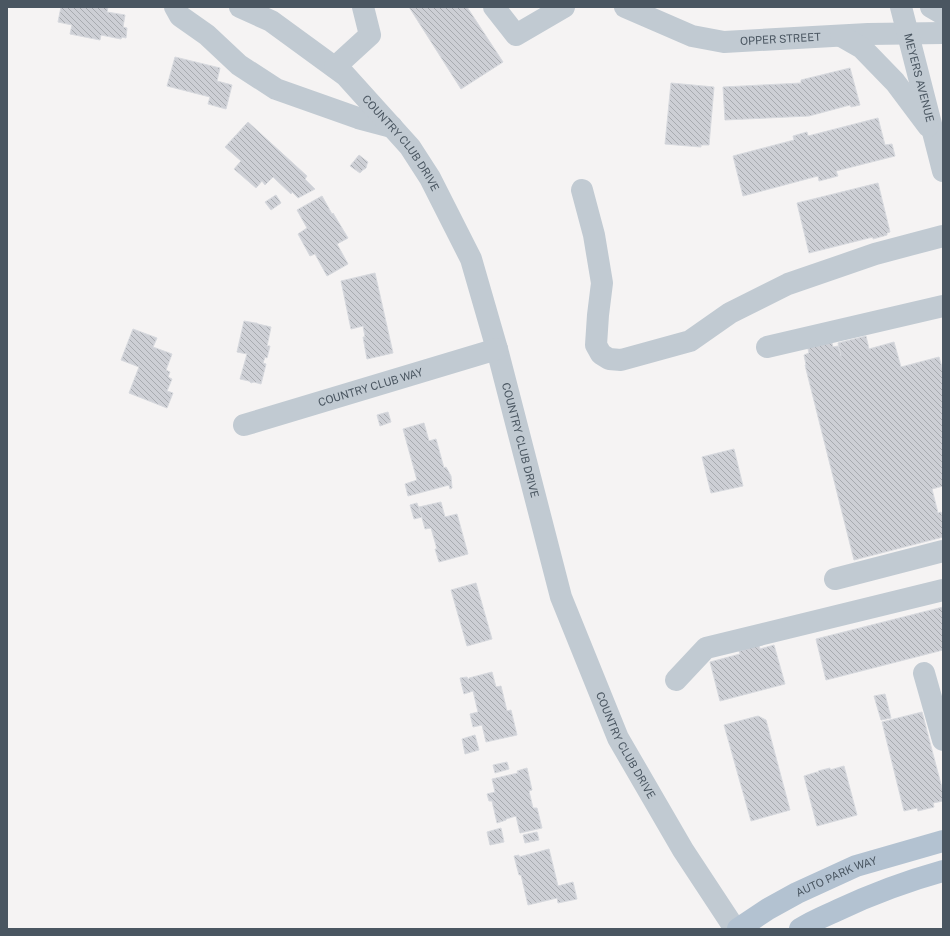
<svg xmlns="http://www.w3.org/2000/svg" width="950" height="936" viewBox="0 0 950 936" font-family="'Public Sans',sans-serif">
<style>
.building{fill:url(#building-back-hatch);stroke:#d7d9de}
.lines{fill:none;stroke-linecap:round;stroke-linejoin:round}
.minor{stroke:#c1cad2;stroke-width:22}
.major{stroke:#b3c2d1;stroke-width:22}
.labels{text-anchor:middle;stroke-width:4;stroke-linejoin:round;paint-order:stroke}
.street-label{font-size:11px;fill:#4a5661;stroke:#fff}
</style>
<defs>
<pattern id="building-back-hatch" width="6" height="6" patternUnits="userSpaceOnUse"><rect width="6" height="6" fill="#cdcfd5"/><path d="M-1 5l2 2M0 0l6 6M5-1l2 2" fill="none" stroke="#a8abb0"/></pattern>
</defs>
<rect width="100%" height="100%" fill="#f5f3f3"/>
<g class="building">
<polygon points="61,7 108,7 107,12 125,15 123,27 127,28 126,38 122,37 121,39 101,35 100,40 70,34 72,25 58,22"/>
<polygon points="409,7 467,7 503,62 461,89"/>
<polygon points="175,57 220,68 217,81 232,85 226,109 208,104 210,97 167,86"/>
<polygon points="850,68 860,105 851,107 850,105 809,116 725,120 723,87 801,83 801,80"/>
<polygon points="671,83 714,87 709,145 701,145 701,147 665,144"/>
<polygon points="878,118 885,145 892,144 895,156 836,171 838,176 819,181 818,176 743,196 733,156 794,140 793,136 807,132 808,136"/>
<polygon points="248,122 307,176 305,179 315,189 298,198 292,192 291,194 273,177 265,185 262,181 256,188 234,169 241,161 225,147"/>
<polygon points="359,155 368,162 367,164 366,168 363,170 360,173 350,166"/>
<polygon points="878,183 890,232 887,233 887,235 873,239 873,237 809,253 797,203"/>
<polygon points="276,195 281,203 271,210 265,202"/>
<polygon points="322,196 332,214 333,213 348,238 337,244 348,264 327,276 315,254 310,256 298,234 307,228 297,210"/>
<polygon points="375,273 393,353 367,359 363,337 365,337 363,326 351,329 341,281"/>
<polygon points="244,321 255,323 257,323 258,324 271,327 267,346 270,346 267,358 265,357 263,363 266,364 261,384 254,382 251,383 249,381 240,379 247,354 237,352"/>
<polygon points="133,329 157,338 153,347 172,354 166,370 170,372 168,377 172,379 167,391 173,393 167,408 129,393 139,367 121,360"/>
<polygon points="866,336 869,349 894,342 901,367 939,357 943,371 943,486 932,489 938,513 941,512 943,519 943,537 854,560 805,365 806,365 804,355 809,353 807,345 831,339 833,347 838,346 841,356 838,343"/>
<polygon points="388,412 391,422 380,426 377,415"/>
<polygon points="424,423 429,441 436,439 444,468 446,467 451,476 452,488 450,489 449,485 408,496 405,484 417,480 403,429"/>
<polygon points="734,449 743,486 711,493 702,457"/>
<polygon points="441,502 445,517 457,514 468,554 439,562 435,549 437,549 431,528 425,529 419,507"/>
<polygon points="417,503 422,517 414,519 410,505"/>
<polygon points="476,583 492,639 467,646 451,590"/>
<polygon points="943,607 943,650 826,680 816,639"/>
<polygon points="759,645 760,649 774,645 785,684 720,701 710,662 740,654 739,651"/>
<polygon points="492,672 496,687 501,686 507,711 511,710 517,735 486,742 482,725 473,727 470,714 478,712 473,691 464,694 460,678 467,677 468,679 469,679 469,678"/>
<polygon points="885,694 891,718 881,720 874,696"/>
<polygon points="922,712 943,792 943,801 933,803 934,807 918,811 917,808 904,811 882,722"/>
<polygon points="758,716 766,720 790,810 751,821 724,725"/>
<polygon points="475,735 479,750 465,754 462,739"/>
<polygon points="507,762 509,769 495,773 493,765"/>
<polygon points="844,766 857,815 817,826 804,776 817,772 818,773 819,773 818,771 830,768 830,770"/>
<polygon points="527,768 532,790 529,791 533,808 537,808 542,828 520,833 516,816 506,819 506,820 497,823 492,801 489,801 487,794 495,792 492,779 518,773 517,771"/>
<polygon points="501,828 504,842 490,845 487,832"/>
<polygon points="537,832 539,840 525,843 523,835"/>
<polygon points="549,849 558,886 573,882 577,899 558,903 557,898 528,905 521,875 519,875 514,856 519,855 519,857"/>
</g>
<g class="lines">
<g class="minor">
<polyline points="175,7 180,16 207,35 239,65 276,89 358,118 392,127"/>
<path id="s1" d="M 240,7 L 271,21 L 345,75 L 410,147 L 430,178 L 471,259 L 497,349 L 561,597 L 618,738 L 683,850 L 735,929"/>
<polyline points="494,7 516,35 564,7"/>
<path id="s2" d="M 625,7 L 692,36 L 724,42 L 868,34 L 943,33"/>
<path id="s3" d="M 901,7 L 943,171"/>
<polyline points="931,7 943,14"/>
<polyline points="841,36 862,48 895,82 928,126"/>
<polyline points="335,67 370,35 363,7"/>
<polyline points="582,190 594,235 602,283 598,315 596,345 601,354 609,359 621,360 690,341 730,313 788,284 875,254 943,236"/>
<polyline points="767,347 943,306"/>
<path id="s4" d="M 244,425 L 497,349"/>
<polyline points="835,579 943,551"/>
<polyline points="924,673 943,740"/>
<polyline points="676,680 706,648 943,590"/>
</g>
<g class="major">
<path id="s5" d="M 738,929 L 768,909 L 797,893 L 856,866 L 943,841"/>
<path d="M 800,929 C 812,921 825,916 838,910 C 872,894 907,881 943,871"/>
</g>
</g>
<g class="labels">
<g class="street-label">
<text dy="4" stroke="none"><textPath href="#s2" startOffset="162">OPPER STREET</textPath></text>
<text dy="4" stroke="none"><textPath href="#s3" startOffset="73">MEYERS AVENUE</textPath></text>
<text dy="4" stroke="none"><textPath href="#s1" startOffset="214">COUNTRY CLUB DRIVE</textPath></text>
<text dy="4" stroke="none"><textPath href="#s4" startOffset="132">COUNTRY CLUB WAY</textPath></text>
<text dy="4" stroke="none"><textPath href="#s1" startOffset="538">COUNTRY CLUB DRIVE</textPath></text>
<text dy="4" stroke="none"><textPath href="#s1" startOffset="862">COUNTRY CLUB DRIVE</textPath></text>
<text dy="4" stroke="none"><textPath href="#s5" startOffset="112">AUTO PARK WAY</textPath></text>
</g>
</g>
<rect width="950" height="936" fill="none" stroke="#4a5661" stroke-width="16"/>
</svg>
